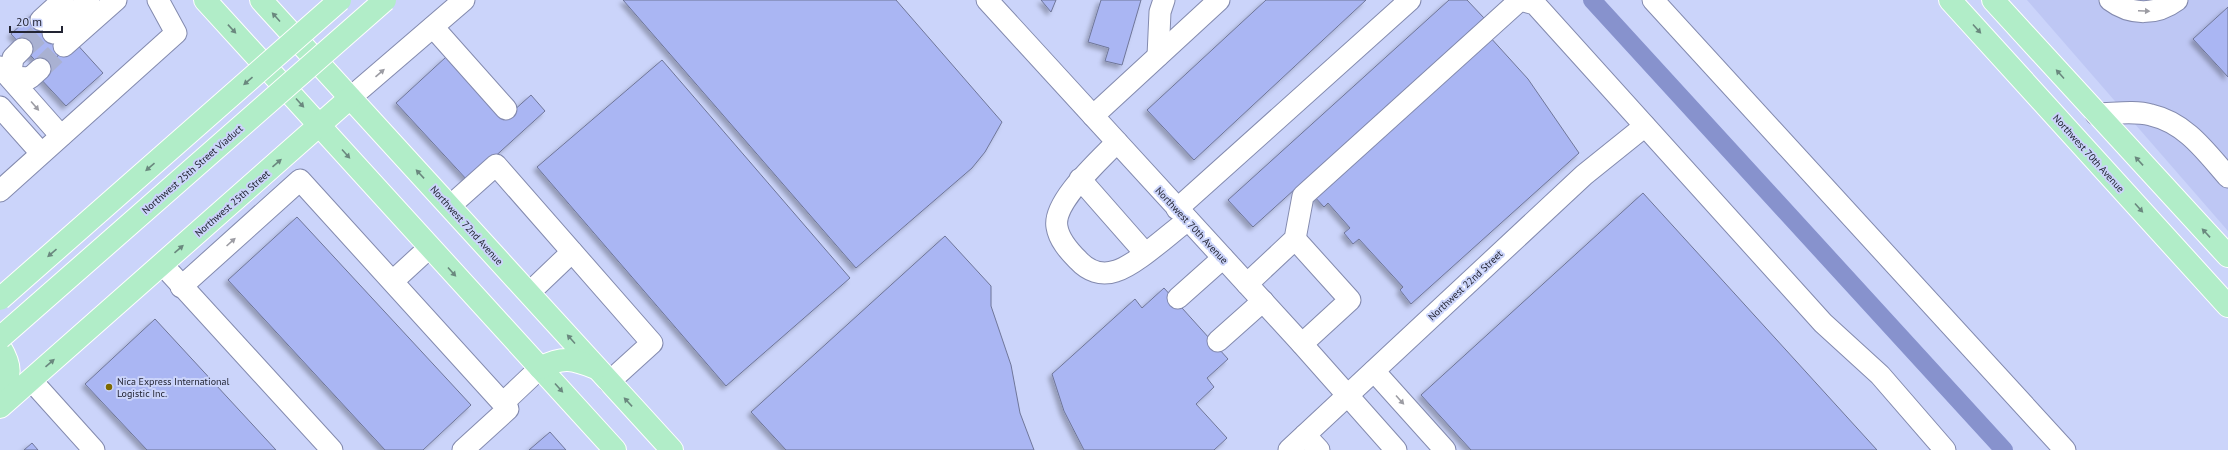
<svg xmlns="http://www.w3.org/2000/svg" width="2228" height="450" viewBox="0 0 2228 450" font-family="'PT Sans',sans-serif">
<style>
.built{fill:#bec7f4}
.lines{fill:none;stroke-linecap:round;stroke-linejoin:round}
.canal{stroke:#8792cd;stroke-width:18}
.building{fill:#aab6f3;stroke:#6f7699;filter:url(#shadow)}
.minor-tunnel{stroke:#a9b1d2;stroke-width:21;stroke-dasharray:21 10;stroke-linecap:butt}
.minor-casing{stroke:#838aae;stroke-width:23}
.major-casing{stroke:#fff;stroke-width:24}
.minor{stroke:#fff;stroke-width:21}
.major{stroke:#b1edc8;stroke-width:22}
.major-bridge-casing{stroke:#fff;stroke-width:24;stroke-linecap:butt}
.major-bridge{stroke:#b1edc8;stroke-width:22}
.oneway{fill:#9c9ca3}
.oneway2{fill:#6a887e}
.poi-dot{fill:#7d6900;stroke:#cbd4fa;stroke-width:1.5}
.labels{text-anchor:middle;stroke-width:4;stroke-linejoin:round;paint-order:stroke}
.street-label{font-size:10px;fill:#222433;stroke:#cbd4fa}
.poi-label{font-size:10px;fill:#222433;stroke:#cbd4fa;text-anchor:start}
</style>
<defs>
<filter id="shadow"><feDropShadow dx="-3.5" dy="3.5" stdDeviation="2" flood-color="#0004"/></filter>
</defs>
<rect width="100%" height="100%" fill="#cbd4fa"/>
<polygon class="built" points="2027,0 2228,0 2228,231"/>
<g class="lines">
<polyline class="canal" points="1592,0 2004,450"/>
</g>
<g class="building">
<polygon points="623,0 896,0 1002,122 985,152 972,168 856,268"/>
<polygon points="1041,0 1056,0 1051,12"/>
<polygon points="1101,0 1141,0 1122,65 1105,61 1109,48 1088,42"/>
<polygon points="1266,0 1366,0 1194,160 1147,110"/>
<polygon points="1449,0 1467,0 1484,18 1253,227 1228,200"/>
<polygon points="2228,7 2228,77 2193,39"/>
<polygon points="35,12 67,48 43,69 11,34"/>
<polygon points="1489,36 1528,79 1579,153 1411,304 1400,290 1403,287 1359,239 1353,244 1344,233 1350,228 1328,203 1324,207 1313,195"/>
<polygon points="74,41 103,73 66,106 37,75"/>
<polygon points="446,57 503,120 531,95 545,111 468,181 396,103"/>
<polygon points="662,60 850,278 726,386 537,167"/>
<polygon points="1643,193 1877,450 1471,450 1421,395"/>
<polygon points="297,217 471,405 423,450 385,450 228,280"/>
<polygon points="945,236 991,286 991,306 1011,365 1020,413 1034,450 786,450 751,412"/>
<polygon points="1164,288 1228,359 1207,378 1214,387 1196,404 1227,438 1214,450 1084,450 1064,411 1052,374 1135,299 1142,308"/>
<polygon points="155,319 276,450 147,450 85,384"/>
<polygon points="550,432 566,450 529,450"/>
<polygon points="32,443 38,450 24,450"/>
</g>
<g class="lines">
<g class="minor-tunnel">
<polyline points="22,49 47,27"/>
<polyline points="40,69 64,46"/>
</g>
<defs>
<g id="minor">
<polyline points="987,0 1302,344 1396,450"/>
<polyline points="1653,0 2065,450"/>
<path d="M 2110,0 C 2131,16 2157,15 2177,0"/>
<polyline points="41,20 63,0"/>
<polyline points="433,27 506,109"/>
<polyline points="53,33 89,0"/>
<polyline points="64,46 116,0"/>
<polyline points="1158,56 1160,12 1164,0"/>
<polyline points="0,67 61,136"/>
<polyline points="10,77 30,78 40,69"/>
<polyline points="10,77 13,58 22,49"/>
<polyline points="350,98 464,0"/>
<polyline points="0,107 41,153"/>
<path d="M 2096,114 C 2113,114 2134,110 2151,115 C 2186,123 2206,152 2228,177"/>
<polyline points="1093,116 1219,0"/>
<path d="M 1117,142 C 1101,159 1052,202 1057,227 C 1059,240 1069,251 1078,260 C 1088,271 1101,276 1116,271 C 1136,265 1169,234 1188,220"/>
<polyline points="1080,179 1145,253"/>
<polyline points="0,191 176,33 158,0"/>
<polyline points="450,206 496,165 652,343 609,382"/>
<polyline points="1177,209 1410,0"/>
<polyline points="1295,239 1350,300 1302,344"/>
<polyline points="162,264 332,450"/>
<polyline points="393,281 430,247"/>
<polyline points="1247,284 1295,239 1303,196 1520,0 1535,4 1823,323 1880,375 1945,450"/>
<polyline points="181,287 300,180 508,409 463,450"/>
<polyline points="529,293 572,252"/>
<polyline points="1178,298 1223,258"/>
<polyline points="1218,341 1263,301"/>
<polyline points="1374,371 1445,450"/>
<polyline points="31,380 94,450"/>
<polyline points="503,403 540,368"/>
<polyline points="1305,435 1319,450"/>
<polyline points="1289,450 1584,175 1645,126"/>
</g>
<g id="major">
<polyline points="205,0 615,450"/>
<polyline points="261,0 672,450"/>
<polyline points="1950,0 2228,306"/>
<polyline points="1993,0 2228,256"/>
<path d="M 0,347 C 12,367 11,375 0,395"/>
<path d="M 540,368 C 563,356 573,359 596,368"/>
<polyline points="0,407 350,98"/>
</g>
</defs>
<use href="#minor" class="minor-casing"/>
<use href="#major" class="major-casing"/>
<use href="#minor" class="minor"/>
<use href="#major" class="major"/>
<defs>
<g id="major-bridge">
<polyline points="0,299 340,0"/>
<polyline points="0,338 385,0"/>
</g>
</defs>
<use href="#major-bridge" class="major-bridge-casing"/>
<use href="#major-bridge" class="major-bridge"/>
</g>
<defs><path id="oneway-solid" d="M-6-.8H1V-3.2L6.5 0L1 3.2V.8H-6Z"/></defs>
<g class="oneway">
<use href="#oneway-solid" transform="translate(2144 11) rotate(2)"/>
<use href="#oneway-solid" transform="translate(380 73) rotate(-41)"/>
<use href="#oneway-solid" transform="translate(35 106) rotate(49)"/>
<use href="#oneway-solid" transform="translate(231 242) rotate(-42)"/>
<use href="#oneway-solid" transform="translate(1400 400) rotate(48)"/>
</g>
<g class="oneway2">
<use href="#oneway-solid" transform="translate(276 17) rotate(-132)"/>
<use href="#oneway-solid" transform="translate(232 29) rotate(47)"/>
<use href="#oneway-solid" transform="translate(1977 29) rotate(48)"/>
<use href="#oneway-solid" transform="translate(2060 74) rotate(-132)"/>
<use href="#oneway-solid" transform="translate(248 81) rotate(139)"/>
<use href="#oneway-solid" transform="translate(300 103) rotate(48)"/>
<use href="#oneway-solid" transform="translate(346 154) rotate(48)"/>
<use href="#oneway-solid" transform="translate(2139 161) rotate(-133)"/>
<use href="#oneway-solid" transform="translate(277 163) rotate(-41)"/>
<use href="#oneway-solid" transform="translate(150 167) rotate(139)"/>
<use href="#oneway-solid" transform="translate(420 174) rotate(-133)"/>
<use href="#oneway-solid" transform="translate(2139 208) rotate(48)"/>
<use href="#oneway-solid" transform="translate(2206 233) rotate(-133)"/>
<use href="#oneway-solid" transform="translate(179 249) rotate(-41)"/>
<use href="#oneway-solid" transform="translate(52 253) rotate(139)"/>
<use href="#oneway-solid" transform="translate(452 272) rotate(48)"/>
<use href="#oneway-solid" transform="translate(571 339) rotate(-132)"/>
<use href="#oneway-solid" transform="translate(50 363) rotate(-41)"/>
<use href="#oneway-solid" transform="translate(559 388) rotate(48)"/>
<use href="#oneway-solid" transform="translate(628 402) rotate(-133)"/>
</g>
<circle class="poi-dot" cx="109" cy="387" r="4"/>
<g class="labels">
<g class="street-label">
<text transform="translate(2089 153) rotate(48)" y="4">Northwest 70th Avenue</text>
<text transform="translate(192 169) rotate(-41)" y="4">Northwest 25th Street Viaduct</text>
<text transform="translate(232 203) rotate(-41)" y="4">Northwest 25th Street</text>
<text transform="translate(467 225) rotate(48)" y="4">Northwest 72nd Avenue</text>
<text transform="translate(1192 225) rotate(47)" y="4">Northwest 70th Avenue</text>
<text transform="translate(1465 285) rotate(-43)" y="4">Northwest 22nd Street</text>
</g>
<g class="poi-label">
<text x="117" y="385">Nica Express International<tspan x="117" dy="12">Logistic Inc.</tspan></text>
</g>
</g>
<path d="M10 26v6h52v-6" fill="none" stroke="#222433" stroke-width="2"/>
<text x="16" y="26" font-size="12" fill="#222433" stroke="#cbd4fa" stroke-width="3" paint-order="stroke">20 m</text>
</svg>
